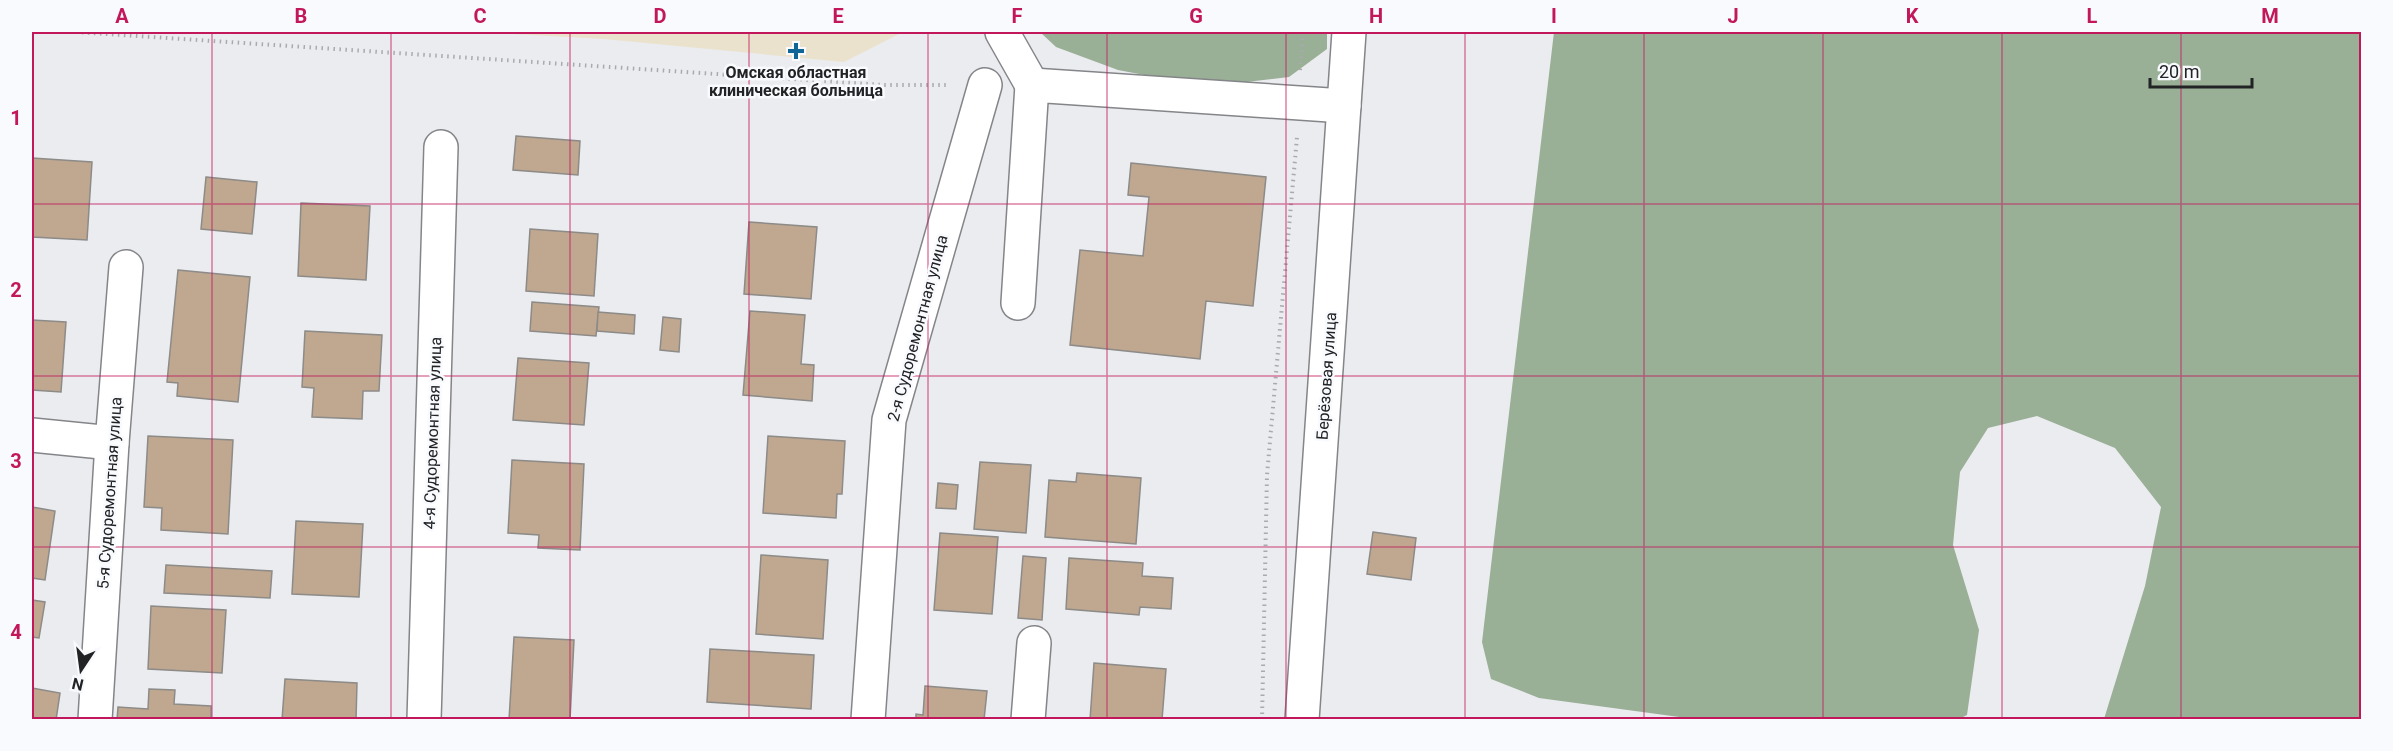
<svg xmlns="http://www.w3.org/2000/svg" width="2393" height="751" viewBox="0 0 2393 751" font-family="Roboto,sans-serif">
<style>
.medical{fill:#ebe2cd}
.forest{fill:#99af96}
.building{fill:#bfa790;stroke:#8d8b88;stroke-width:1.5}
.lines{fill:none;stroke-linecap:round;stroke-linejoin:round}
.minor-casing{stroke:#848588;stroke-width:36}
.major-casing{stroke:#848588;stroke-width:36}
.path{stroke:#a9aaad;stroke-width:4;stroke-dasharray:1.5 4.5;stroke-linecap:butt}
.minor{stroke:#fff;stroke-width:33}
.major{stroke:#fff;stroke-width:33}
.grid{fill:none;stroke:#c2185b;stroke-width:1.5;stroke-opacity:0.55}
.poi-dot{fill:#0f6596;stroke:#f8fafd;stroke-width:2}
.labels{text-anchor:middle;stroke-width:5;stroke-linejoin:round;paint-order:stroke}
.poi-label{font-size:16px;font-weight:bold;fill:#222324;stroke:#f8fafd}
.street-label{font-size:16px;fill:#222324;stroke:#f8fafd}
.neatline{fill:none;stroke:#c2185b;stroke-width:2}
.grid-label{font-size:20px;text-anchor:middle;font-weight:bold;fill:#c2185b}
</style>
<rect width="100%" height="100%" fill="#ebecf0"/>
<polygon class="medical" points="474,32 903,32 844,62 604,39"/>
<g class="forest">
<polygon points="1040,32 1327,32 1327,49 1289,77 1229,84 1176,81 1118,70 1056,47"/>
<polygon points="1554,32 2361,32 2361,719 2104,719 2145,586 2161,507 2115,448 2037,416 1988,428 1960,472 1953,545 1979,630 1967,715 1959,719 1694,719 1539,698 1491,679 1482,642"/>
</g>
<g class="building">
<polygon points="516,136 580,141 578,175 513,170"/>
<polygon points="32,158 92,162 87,240 32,237"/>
<polygon points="1131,163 1266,177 1253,306 1206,301 1200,359 1070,345 1080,250 1143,256 1149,197 1128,195"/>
<polygon points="206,177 257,182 252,234 201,229"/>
<polygon points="301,203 370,206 366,280 298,276"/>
<polygon points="749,222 817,227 811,299 744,294"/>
<polygon points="530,229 598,234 594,296 526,291"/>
<polygon points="178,270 250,277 238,402 177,396 178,383 167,382"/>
<polygon points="532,302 599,307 596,336 530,331"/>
<polygon points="750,311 805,315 801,364 814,365 812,401 743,395"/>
<polygon points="598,312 635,315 634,334 597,331"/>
<polygon points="663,317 681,319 679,352 660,350"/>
<polygon points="32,320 66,322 61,392 32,390"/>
<polygon points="305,331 382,335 379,391 363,391 362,419 312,417 314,388 302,387"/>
<polygon points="518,358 589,363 584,425 513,420"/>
<polygon points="148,436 233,440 228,534 161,530 162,508 144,507"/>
<polygon points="768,436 845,441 842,494 837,494 836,518 763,513"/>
<polygon points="512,460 584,464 580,550 538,548 539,535 508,533"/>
<polygon points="980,462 1031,465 1026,533 974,529"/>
<polygon points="1077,473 1141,478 1136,544 1045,537 1049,480 1076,482"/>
<polygon points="938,483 958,485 956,509 936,508"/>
<polygon points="32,507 55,511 45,580 32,578"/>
<polygon points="296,521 363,524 359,597 292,594"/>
<polygon points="1373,532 1416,538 1411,580 1367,574"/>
<polygon points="940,533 998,537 992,614 934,610"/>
<polygon points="761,555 828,560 823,639 756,634"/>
<polygon points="1023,556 1046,558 1042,620 1018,618"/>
<polygon points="1069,558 1143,563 1142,576 1173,578 1171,609 1140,607 1139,615 1066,609"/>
<polygon points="166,565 272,571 270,598 164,593"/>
<polygon points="32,600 45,602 39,638 32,637"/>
<polygon points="151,606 226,610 222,673 148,669"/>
<polygon points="514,637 574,640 570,720 509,720"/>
<polygon points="710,649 814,655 811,709 707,702"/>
<polygon points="1094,663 1166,669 1162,720 1090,720"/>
<polygon points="285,679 357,683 356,720 282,720"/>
<polygon points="925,686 987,691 984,720 916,720 916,714 923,715"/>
<polygon points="32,688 60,693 56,720 32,720"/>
<polygon points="149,689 175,690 174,704 211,706 211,720 117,720 118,707 148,709"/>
</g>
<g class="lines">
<defs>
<g id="minor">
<polyline points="1002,32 1032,85"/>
<polyline points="1018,303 1032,85 1344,106"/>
<polyline points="32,435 112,443"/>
<polyline points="95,720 112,443 126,267"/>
<polyline points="424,720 441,147"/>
<polyline points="868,720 889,420 985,85"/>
<polyline points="1028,720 1034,643"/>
</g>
<polyline id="major" points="1302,720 1349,32"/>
</defs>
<use href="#minor" class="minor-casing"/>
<use href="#major" class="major-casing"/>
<g class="path">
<polyline points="76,32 884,85 949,85"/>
<polyline points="1300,70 1303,32"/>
<polyline points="1262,720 1267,475 1297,137"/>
</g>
<use href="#minor" class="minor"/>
<use href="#major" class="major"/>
</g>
<path class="grid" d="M 212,32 L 212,720M 391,32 L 391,720M 570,32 L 570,720M 749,32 L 749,720M 928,32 L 928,720M 1107,32 L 1107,720M 1286,32 L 1286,720M 1465,32 L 1465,720M 1644,32 L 1644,720M 1823,32 L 1823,720M 2002,32 L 2002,720M 2181,32 L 2181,720M 32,204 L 2362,204M 32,376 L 2362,376M 32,547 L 2362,547"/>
<path class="poi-dot" d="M793 42h6v6h6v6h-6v6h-6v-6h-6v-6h6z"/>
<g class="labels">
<g class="poi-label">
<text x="796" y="78">Омская областная<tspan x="796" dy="18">клиническая больница</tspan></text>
</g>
<g class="street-label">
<text transform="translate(917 328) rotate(-75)" y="6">2-я Судоремонтная улица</text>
<text transform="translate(1326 376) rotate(-86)" y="6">Берёзовая улица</text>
<text transform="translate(432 433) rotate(-88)" y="6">4-я Судоремонтная улица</text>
<text transform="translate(109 493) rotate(-86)" y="6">5-я Судоремонтная улица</text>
</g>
</g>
<rect width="2393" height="751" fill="none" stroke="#f8fafd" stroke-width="66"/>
<g transform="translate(81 670) rotate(193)" stroke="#f8fafd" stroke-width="4.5" paint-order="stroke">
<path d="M0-4.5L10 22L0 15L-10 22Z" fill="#222324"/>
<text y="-9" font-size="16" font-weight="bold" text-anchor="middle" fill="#222324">N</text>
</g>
<path d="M2150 78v9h102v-9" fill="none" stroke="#222324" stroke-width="3"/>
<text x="2159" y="78" font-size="18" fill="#222324" stroke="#f8fafd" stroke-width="4.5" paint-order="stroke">20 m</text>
<rect x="33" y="33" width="2327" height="685" class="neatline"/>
<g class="grid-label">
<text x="122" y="23">A</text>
<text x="301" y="23">B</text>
<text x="480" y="23">C</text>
<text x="660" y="23">D</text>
<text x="838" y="23">E</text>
<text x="1017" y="23">F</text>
<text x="1196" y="23">G</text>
<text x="1376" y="23">H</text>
<text x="1554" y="23">I</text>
<text x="1733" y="23">J</text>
<text x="1912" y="23">K</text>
<text x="2092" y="23">L</text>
<text x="2270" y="23">M</text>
<text x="16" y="125">1</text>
<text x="16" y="297">2</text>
<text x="16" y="468">3</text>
<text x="16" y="639">4</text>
</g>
</svg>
